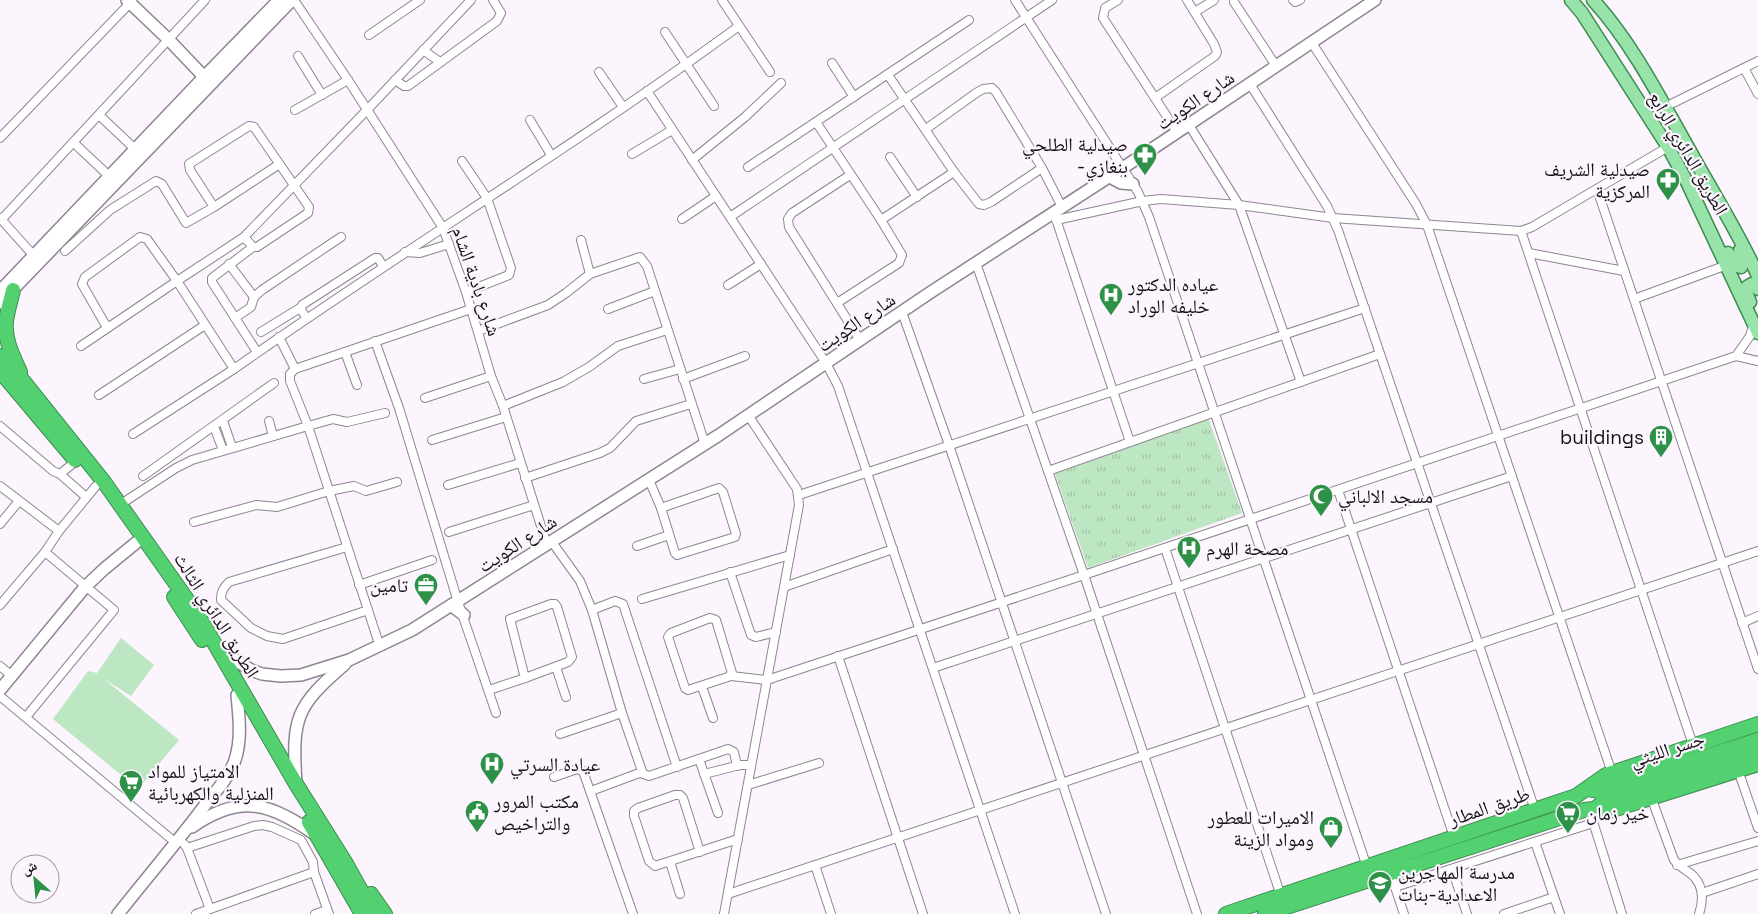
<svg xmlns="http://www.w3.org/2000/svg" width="1758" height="914" viewBox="0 0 1758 914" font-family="'Space Grotesk','Noto Naskh Arabic',sans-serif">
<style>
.park{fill:url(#park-tufts)}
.pitch{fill:#bde6c2}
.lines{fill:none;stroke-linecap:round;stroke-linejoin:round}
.street-casing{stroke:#8f8592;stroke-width:10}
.secondary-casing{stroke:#8f8592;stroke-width:14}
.primary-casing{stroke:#3d8d50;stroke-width:15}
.highway-casing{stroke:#3d8d50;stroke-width:16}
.street{stroke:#fff;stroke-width:8}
.secondary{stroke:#fff;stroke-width:11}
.primary{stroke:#98e3a9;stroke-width:12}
.highway{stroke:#53d170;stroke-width:14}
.labels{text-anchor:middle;stroke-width:4.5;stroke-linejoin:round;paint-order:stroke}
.street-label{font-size:19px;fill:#131014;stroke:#fcf5fe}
.poi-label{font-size:19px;fill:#131014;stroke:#fcf5fe;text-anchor:start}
</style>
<defs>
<pattern id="park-tufts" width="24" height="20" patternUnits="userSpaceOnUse" patternTransform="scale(1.25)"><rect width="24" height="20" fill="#bde6c2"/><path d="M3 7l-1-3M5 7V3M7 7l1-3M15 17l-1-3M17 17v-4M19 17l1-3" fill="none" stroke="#a2c4a6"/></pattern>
</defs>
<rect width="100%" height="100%" fill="#fcf5fe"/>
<polygon class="park" points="1208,417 1242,513 1088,568 1055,474"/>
<polygon class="pitch" points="121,638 154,665 131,696 104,679 179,740 138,789 53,719 88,671 97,673"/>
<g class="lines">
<defs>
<g id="street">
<polyline points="294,0 348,80 443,228 466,292 491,376 503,406 547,545"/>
<path d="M 471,0 L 367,110 L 244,237 L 177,281 L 234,369 C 400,252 575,146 739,26"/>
<polyline points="722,0 770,72"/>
<polyline points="1015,0 1138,192 1149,217 1367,867"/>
<polyline points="1118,0 1105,8 1103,18 1177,132"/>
<polyline points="1293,0 1295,2 1300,0"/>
<polyline points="1234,2 1276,66"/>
<polyline points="1195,12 1214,0"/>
<polyline points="665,32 714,106"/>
<polyline points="369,35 420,0"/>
<polyline points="1312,43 1416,204 1427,225 1612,773"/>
<polyline points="423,50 440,62"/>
<polyline points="298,56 322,95"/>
<polyline points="832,63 854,97"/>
<polyline points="1744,68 1758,94"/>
<polyline points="599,72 623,107"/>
<polyline points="888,75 954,172 979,204 984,205 991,202 1042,168"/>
<polyline points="395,80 404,86 408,86 497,21 501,13 493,0"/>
<polyline points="1250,84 1327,206 1338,230 1535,810"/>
<polyline points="647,91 826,363 838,386 1015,914"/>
<polyline points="1155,98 1215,56 1217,52 1214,44 1187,0"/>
<polyline points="1665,107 1758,61"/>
<polyline points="295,110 348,80"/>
<polyline points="99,115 135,149"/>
<polyline points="530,120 551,155"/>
<polyline points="816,122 881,220 902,255 899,263 837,303"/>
<polyline points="1189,125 1239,205 1301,382"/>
<polyline points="926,129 976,93 983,89 992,88 996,92 1042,168 1062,207"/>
<polyline points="0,138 132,1"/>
<polyline points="74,143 109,176"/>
<polyline points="632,154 672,130"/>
<polyline points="890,157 917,197"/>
<polyline points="692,160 745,117 781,83"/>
<polyline points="462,161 487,198 511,268 509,275 466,292"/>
<polyline points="748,167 969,20"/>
<polyline points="850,175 792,213 788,219 789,227 860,340"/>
<polyline points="1597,189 1758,669"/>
<polyline points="1055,216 1130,442"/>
<polyline points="730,217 1052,0"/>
<polyline points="0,218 34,256"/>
<polyline points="2,219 205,0"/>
<polyline points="682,219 716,196"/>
<polyline points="881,220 954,172"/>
<polyline points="1056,220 1143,201 1161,199 1239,205 1333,218 1521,231 1532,227 1668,147"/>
<polyline points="1521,231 1693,745"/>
<polygon points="140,237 147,239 177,281 109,327 105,324 82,284 85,277"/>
<polyline points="244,237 253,247 257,247 308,213 309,207 254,127 249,126 189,164 190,170 214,207 278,165"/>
<polyline points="581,240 590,274"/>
<polyline points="253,247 212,278 212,282 257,352"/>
<polyline points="65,251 110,210 156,181 162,184 186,223 214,207"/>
<polyline points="405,252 420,253 449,244"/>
<polyline points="1529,253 1624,271"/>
<polyline points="976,263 1084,575 1197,914"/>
<polyline points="229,264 254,297"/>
<polyline points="728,285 761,264"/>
<polyline points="1634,299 1727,265"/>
<polyline points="608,309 655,291"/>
<polyline points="902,312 949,445 1106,914"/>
<polyline points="306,317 301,310 302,305 375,258 378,258 383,266"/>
<polyline points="235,318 251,307 254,297 262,290 341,237"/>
<polyline points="478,331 548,305 566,293 590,274 640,257 647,266 705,444"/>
<polyline points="261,332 300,308"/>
<polyline points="279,337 295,369 471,309"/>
<polyline points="375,341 399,408 458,602 496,713"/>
<polyline points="81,346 109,327"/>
<polyline points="345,352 357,385"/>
<polyline points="1736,356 1750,336 1754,323"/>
<polyline points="644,379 680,369"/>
<polyline points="683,379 745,356"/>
<polyline points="99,395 205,325"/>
<polyline points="425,398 491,376"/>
<polyline points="503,406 563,382 589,367 618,346 667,330"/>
<polyline points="223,421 232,447"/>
<polyline points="269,421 273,436"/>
<polyline points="0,426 53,471 60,474 76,461"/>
<polyline points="214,427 223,450"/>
<polyline points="133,434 234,369"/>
<polyline points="432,440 506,417"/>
<polyline points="1048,471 1380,354"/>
<polyline points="60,474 86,497"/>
<polyline points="143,476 274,383"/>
<polyline points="525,478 600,453 610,448 636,421 691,404"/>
<polyline points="649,480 661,508"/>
<polyline points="448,485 520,463"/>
<polyline points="0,486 59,531"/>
<polygon points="719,488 723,492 736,534 735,537 677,555 675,553 661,508"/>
<polyline points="1338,490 1454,837"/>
<polyline points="799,495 1365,308"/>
<polyline points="121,504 176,468 192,460 308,426 290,381 290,374 295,369"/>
<polyline points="194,522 256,505 277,507 329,491 354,486 366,491 397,482"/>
<polyline points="0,524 19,501"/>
<polyline points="449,532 534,505"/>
<polyline points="552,542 580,581 592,610"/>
<polyline points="637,546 669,535"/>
<path d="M 347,547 L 229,582 C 223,588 221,592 221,600 L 251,628 L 267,636 L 283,639 L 368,610"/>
<polyline points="1165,548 1281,896"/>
<polyline points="45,552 59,531 96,486"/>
<polyline points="730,572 751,635 756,637 776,632"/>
<polyline points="359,585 432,560"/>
<polyline points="784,587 893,549"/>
<polyline points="642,599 790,555"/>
<polygon points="551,604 555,604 557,607 572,657 568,662 525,678 510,619"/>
<polyline points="0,605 45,552 114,610 26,717"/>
<polygon points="710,618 716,620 732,673 728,677 688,690 685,688 668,637 671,633"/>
<polyline points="1742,623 1758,616"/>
<polyline points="380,647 308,426 333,419 347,422 385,413"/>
<polyline points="838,656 923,914"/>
<polyline points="0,666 12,676"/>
<polyline points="556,667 566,697"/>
<polyline points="933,668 1512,476"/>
<polyline points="731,676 767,680 1084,575 1736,356 1758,361"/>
<polyline points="702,687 713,718"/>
<polyline points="489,690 525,678"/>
<polyline points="0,696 176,843"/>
<polyline points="560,734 622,713"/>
<polyline points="699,759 718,813"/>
<polyline points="677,767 623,604 615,601 592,610 622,713 643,774 649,776 728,749 734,752 737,766"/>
<polyline points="1738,770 1758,828"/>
<polyline points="704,774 740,765 751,765"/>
<polyline points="554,777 577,769 583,771 633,914"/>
<polyline points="748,785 819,763"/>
<polyline points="591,791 642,772"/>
<path d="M 1651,797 L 1674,860 C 1679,866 1684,869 1690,873 C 1703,883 1704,899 1699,914"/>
<polyline points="1589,809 1622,914"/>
<polyline points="1535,842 1560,914"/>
<polyline points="184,844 187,848 210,909"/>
<polyline points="187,848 254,826 263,825 272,827 301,840 313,862 314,872 329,914"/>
<polyline points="700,852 683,798 680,795 675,795 638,808 634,811 634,816 649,861 655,866 738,839"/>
<polyline points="670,862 680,894"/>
<polyline points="815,865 831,914"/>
<polyline points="1677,865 1758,841"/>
<polyline points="1452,869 1467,914"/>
<polyline points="1390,872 1404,914"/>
<polyline points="1395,887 1593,823"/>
<polyline points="1702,893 1758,874"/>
<polyline points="728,894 1758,551"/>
<polyline points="196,914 314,872"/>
<polyline points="315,914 327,910"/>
<polyline points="724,914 799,505 797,489 748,415"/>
<polyline points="1504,914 1554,897"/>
</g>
<g id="secondary">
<polyline points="127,0 169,40 209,82"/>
<polyline points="1110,177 1121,183 1133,184"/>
<polyline points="0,291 204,77 279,0"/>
<polyline points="0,303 292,0"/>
<polyline points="452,606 464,615"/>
<polyline points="219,648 235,660 251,670 262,674 281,676 301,675 349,660 412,630 719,435 931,292 1158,145 1375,0"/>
<polyline points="0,690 85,587 104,569 137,542"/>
<path d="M 296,784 C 292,718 295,707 345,664"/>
<path d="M 192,827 C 241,793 270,803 316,835"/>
<path d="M 118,914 C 145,880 173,847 199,813 C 211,796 229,779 235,760 C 242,739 239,717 237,695"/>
</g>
<g id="primary">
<polyline points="1571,0 1582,13 1668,147 1687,182 1758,333"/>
<path d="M 1593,0 C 1633,44 1661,100 1690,151 C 1713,193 1739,233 1758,276"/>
<polyline points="1728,253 1734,265 1741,267 1744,260 1740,250"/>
<polyline points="1750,302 1746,292 1747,287 1752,284 1758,289"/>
</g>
<g id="highway">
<path d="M 13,290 C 11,300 7,311 6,322 C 4,339 13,356 20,372"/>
<polyline points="0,356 24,382 104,482 198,615 296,784 345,862 374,914"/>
<polyline points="0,371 75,460"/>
<polyline points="174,597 202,640"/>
<polyline points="1587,789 1598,791 1603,789 1758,740"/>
<polyline points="1595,809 1607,799 1758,751"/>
<polyline points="309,822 362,914"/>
<polyline points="371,894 385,914"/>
<polyline points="1226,914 1576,796 1606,775 1758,724"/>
<polyline points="1265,914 1584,810 1595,809 1609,811 1758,764"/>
</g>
</defs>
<use href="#street" class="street-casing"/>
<use href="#secondary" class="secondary-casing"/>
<use href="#primary" class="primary-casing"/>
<use href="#highway" class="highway-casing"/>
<use href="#street" class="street"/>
<use href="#secondary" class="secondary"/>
<use href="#primary" class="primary"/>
<use href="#highway" class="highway"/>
</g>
<defs>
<symbol id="pharmacy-pin" viewBox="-11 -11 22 30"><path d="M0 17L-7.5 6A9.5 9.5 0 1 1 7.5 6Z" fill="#2d9247" stroke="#fcf5fe"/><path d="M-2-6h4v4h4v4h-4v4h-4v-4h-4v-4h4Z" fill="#fff"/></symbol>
<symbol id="hospital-pin" viewBox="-11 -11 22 30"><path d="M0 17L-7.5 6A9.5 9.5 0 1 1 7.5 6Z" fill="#2d9247" stroke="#fcf5fe"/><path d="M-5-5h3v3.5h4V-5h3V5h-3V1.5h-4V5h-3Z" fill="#fff"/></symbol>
<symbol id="building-pin" viewBox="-11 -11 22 30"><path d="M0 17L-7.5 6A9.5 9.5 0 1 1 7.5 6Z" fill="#2d9247" stroke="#fcf5fe"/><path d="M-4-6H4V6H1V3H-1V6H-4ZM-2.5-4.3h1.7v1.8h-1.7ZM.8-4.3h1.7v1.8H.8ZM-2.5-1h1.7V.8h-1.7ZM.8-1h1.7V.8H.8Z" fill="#fff"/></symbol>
<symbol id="mosque-pin" viewBox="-11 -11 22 30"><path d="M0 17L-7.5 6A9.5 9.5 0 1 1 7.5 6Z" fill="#2d9247" stroke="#fcf5fe"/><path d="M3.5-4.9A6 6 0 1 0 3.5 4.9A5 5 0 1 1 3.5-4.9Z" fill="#fff"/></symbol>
<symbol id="office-pin" viewBox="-11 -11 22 30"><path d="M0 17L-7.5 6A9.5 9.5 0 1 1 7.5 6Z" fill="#2d9247" stroke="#fcf5fe"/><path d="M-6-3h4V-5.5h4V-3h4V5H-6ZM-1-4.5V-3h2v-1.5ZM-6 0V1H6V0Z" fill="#fff"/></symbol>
<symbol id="supermarket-pin" viewBox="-11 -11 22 30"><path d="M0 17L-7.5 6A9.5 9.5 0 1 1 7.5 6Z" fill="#2d9247" stroke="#fcf5fe"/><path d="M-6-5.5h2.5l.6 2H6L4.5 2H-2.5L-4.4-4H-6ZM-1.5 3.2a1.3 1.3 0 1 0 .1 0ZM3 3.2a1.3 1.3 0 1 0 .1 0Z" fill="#fff"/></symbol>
<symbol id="civic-pin" viewBox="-11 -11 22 30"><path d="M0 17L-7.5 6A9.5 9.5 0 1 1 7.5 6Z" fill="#2d9247" stroke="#fcf5fe"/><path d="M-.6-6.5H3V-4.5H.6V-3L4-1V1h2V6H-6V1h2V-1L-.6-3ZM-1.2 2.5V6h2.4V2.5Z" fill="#fff"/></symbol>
<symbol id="shop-pin" viewBox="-11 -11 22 30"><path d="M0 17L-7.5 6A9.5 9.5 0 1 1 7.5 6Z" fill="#2d9247" stroke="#fcf5fe"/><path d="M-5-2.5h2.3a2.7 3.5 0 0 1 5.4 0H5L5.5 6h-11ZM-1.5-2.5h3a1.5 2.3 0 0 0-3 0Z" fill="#fff"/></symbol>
<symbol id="school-pin" viewBox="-11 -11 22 30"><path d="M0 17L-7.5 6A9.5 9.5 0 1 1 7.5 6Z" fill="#2d9247" stroke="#fcf5fe"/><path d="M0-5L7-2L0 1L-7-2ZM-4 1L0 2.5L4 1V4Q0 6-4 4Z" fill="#fff"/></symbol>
</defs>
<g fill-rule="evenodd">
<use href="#pharmacy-pin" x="1131" y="141" width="28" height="38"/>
<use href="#pharmacy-pin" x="1654" y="166" width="28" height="38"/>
<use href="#hospital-pin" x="1097" y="281" width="28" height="38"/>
<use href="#building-pin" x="1647" y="423" width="28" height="38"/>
<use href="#mosque-pin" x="1307" y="482" width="28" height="38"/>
<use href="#hospital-pin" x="1175" y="534" width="28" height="38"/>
<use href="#office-pin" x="412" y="571" width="28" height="38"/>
<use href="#hospital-pin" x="478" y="750" width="28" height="38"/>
<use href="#supermarket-pin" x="117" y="768" width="28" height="38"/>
<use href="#civic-pin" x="463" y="798" width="28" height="38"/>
<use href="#supermarket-pin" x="1554" y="799" width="28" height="38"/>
<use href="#shop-pin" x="1317" y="814" width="28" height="38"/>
<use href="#school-pin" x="1366" y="869" width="28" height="38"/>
</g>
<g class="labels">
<g class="street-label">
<text transform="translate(1195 100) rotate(-34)" y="7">شارع الكويت</text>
<text transform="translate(1689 153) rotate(60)" y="7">الطريق الدائري الرابع</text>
<text transform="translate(477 281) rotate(71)" y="7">شارع بادية الشام</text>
<text transform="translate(856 322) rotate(-34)" y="7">شارع الكويت</text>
<text transform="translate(517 543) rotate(-33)" y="7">شارع الكويت</text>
<text transform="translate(217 615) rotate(58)" y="7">الطريق الدائري الثالث</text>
<text transform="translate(1667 749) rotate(-18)" y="7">جسر الليثي</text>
<text transform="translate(1489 806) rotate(-19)" y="7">طريق المطار</text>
</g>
<g class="poi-label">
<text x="1128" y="151" text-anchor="end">صيدلية الطلحي<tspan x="1128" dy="22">-بنغازي</tspan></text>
<text x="1650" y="176" text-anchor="end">صيدلية الشريف<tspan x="1650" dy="22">المركزية</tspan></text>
<text x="1128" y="291">عياده الدكتور<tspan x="1128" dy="22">خليفه الوراد</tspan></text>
<text x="1644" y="444" text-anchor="end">buildings</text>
<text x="1338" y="503">مسجد الالباني</text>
<text x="1206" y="555">مصحة الهرم</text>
<text x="408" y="592" text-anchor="end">تامين</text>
<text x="510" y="771">عيادة السرتي</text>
<text x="148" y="778">الامتياز للمواد<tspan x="148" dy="22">المنزلية والكهربائية</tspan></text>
<text x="494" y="808">مكتب المرور<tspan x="494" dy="22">والتراخيص</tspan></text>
<text x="1586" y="820">خير زمان</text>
<text x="1314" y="824" text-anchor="end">الاميرات للعطور<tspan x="1314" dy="22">ومواد الزينة</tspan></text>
<text x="1398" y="879">مدرسة المهاجرين<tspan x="1398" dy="22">الاعدادية-بنات</tspan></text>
</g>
</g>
<g transform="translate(35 879) rotate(333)"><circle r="24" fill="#fcf5fe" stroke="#9f99a0"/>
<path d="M0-4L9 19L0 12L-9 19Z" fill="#2d9247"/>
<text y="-8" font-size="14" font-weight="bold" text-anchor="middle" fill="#131014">ش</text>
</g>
</svg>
